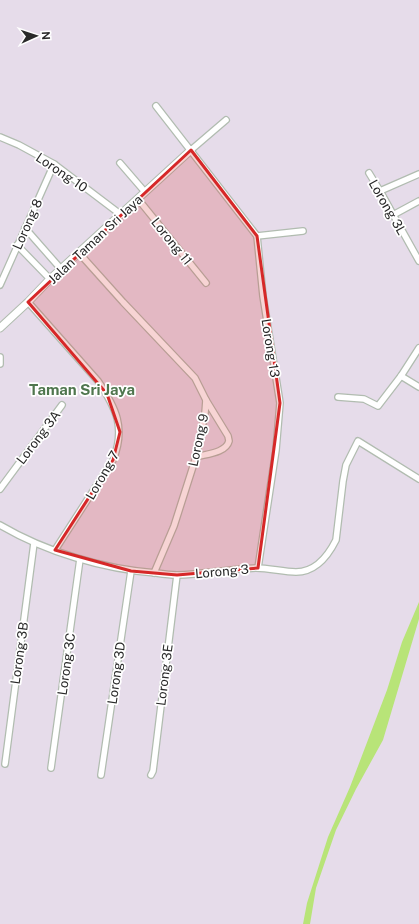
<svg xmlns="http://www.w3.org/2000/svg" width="419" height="924" viewBox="0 0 419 924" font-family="'Public Sans',sans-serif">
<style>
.water{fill:#b8e478}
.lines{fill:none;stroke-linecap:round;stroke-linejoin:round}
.minor-casing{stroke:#b1bcb0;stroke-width:8}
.tertiary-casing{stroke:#b1bcb0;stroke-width:9}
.minor{stroke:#fff;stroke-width:5.5}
.tertiary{stroke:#fff;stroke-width:7}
.marked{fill:#d62828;fill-opacity:0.2;stroke:#d62828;stroke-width:3;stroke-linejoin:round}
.labels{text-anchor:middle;stroke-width:3.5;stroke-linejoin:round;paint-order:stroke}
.street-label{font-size:13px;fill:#292929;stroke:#fff}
.quarter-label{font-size:15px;font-weight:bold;fill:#4f764e;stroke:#fff}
</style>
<rect width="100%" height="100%" fill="#e6dcea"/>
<polygon class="water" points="419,602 419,619 383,740 356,789 336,830 316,888 310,924 303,924 307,903 328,837 350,787 387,690 402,642"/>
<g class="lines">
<defs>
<g id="minor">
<polyline points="156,106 257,236 263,296 280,403 276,450 258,568"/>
<polyline points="0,137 19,145 54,164 120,214"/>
<polyline points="191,150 226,120"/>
<polyline points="120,163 145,192"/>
<polyline points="369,173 380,191 419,261"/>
<polyline points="380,191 419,174"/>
<polyline points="138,199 206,283"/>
<polyline points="393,215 419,201"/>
<polyline points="25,228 61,269"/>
<polyline points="257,236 303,231"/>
<polyline points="17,245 50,279"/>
<polyline points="79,253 123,302 195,378 206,400 205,413 196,457 174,526 154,573"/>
<polyline points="0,285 54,164"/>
<path d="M 28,302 L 98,381 C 116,408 126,428 113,460 L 55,550"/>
<polyline points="0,357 0,364"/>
<polyline points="401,376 419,387"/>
<polyline points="338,397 364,399 378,406 401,376 419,348"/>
<path d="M 196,457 C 206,454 226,453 229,441 L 228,436 L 206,400"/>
<polyline points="0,489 62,405"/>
<path d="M 0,525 C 46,552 103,569 156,573 C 163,574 170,575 177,575 C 204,574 230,569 256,568 C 270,568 283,572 296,572 C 316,572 328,556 336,540 L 343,481 L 346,465 L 358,441 L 419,479"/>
<polyline points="5,764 34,543"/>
<polyline points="51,768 80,559"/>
<polyline points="101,775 131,571"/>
<polyline points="151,775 153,771 177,575"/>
</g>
<polyline id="tertiary" points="0,328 28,302 50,279 191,150"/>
</defs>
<use href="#minor" class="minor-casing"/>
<use href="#tertiary" class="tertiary-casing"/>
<use href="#minor" class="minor"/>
<use href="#tertiary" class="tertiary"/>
</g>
<path class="marked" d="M 191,150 L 257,236 L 280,403 L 258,568 L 177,575 L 131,571 L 55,550 L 113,460 L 120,432 L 107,394 L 28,302 Z"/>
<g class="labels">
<g class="street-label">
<text transform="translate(62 172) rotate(34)" y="5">Lorong 10</text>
<text transform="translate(388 207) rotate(60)" y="5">Lorong 3L</text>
<text transform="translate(27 224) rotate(-66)" y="5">Lorong 8</text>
<text transform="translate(95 239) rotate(-43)" y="5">Jalan Taman Sri Jaya</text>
<text transform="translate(172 241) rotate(51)" y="5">Lorong 11</text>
<text transform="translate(271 348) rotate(81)" y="5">Lorong 13</text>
<text transform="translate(38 437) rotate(-53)" y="5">Lorong 3A</text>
<text transform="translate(198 440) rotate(-78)" y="5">Lorong 9</text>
<text transform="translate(102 475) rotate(-60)" y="5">Lorong 7</text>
<text transform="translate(222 571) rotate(-5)" y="5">Lorong 3</text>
<text transform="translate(19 653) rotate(-82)" y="5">Lorong 3B</text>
<text transform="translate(66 664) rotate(-82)" y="5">Lorong 3C</text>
<text transform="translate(116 673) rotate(-82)" y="5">Lorong 3D</text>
<text transform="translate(164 675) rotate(-83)" y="5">Lorong 3E</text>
</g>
<g class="quarter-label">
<text x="82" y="395">Taman Sri Jaya</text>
</g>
</g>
<g transform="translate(36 36) rotate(87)" stroke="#ffffff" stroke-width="3" paint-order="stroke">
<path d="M0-3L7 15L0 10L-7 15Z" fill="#292929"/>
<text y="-6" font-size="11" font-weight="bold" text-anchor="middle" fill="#292929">N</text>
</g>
</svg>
